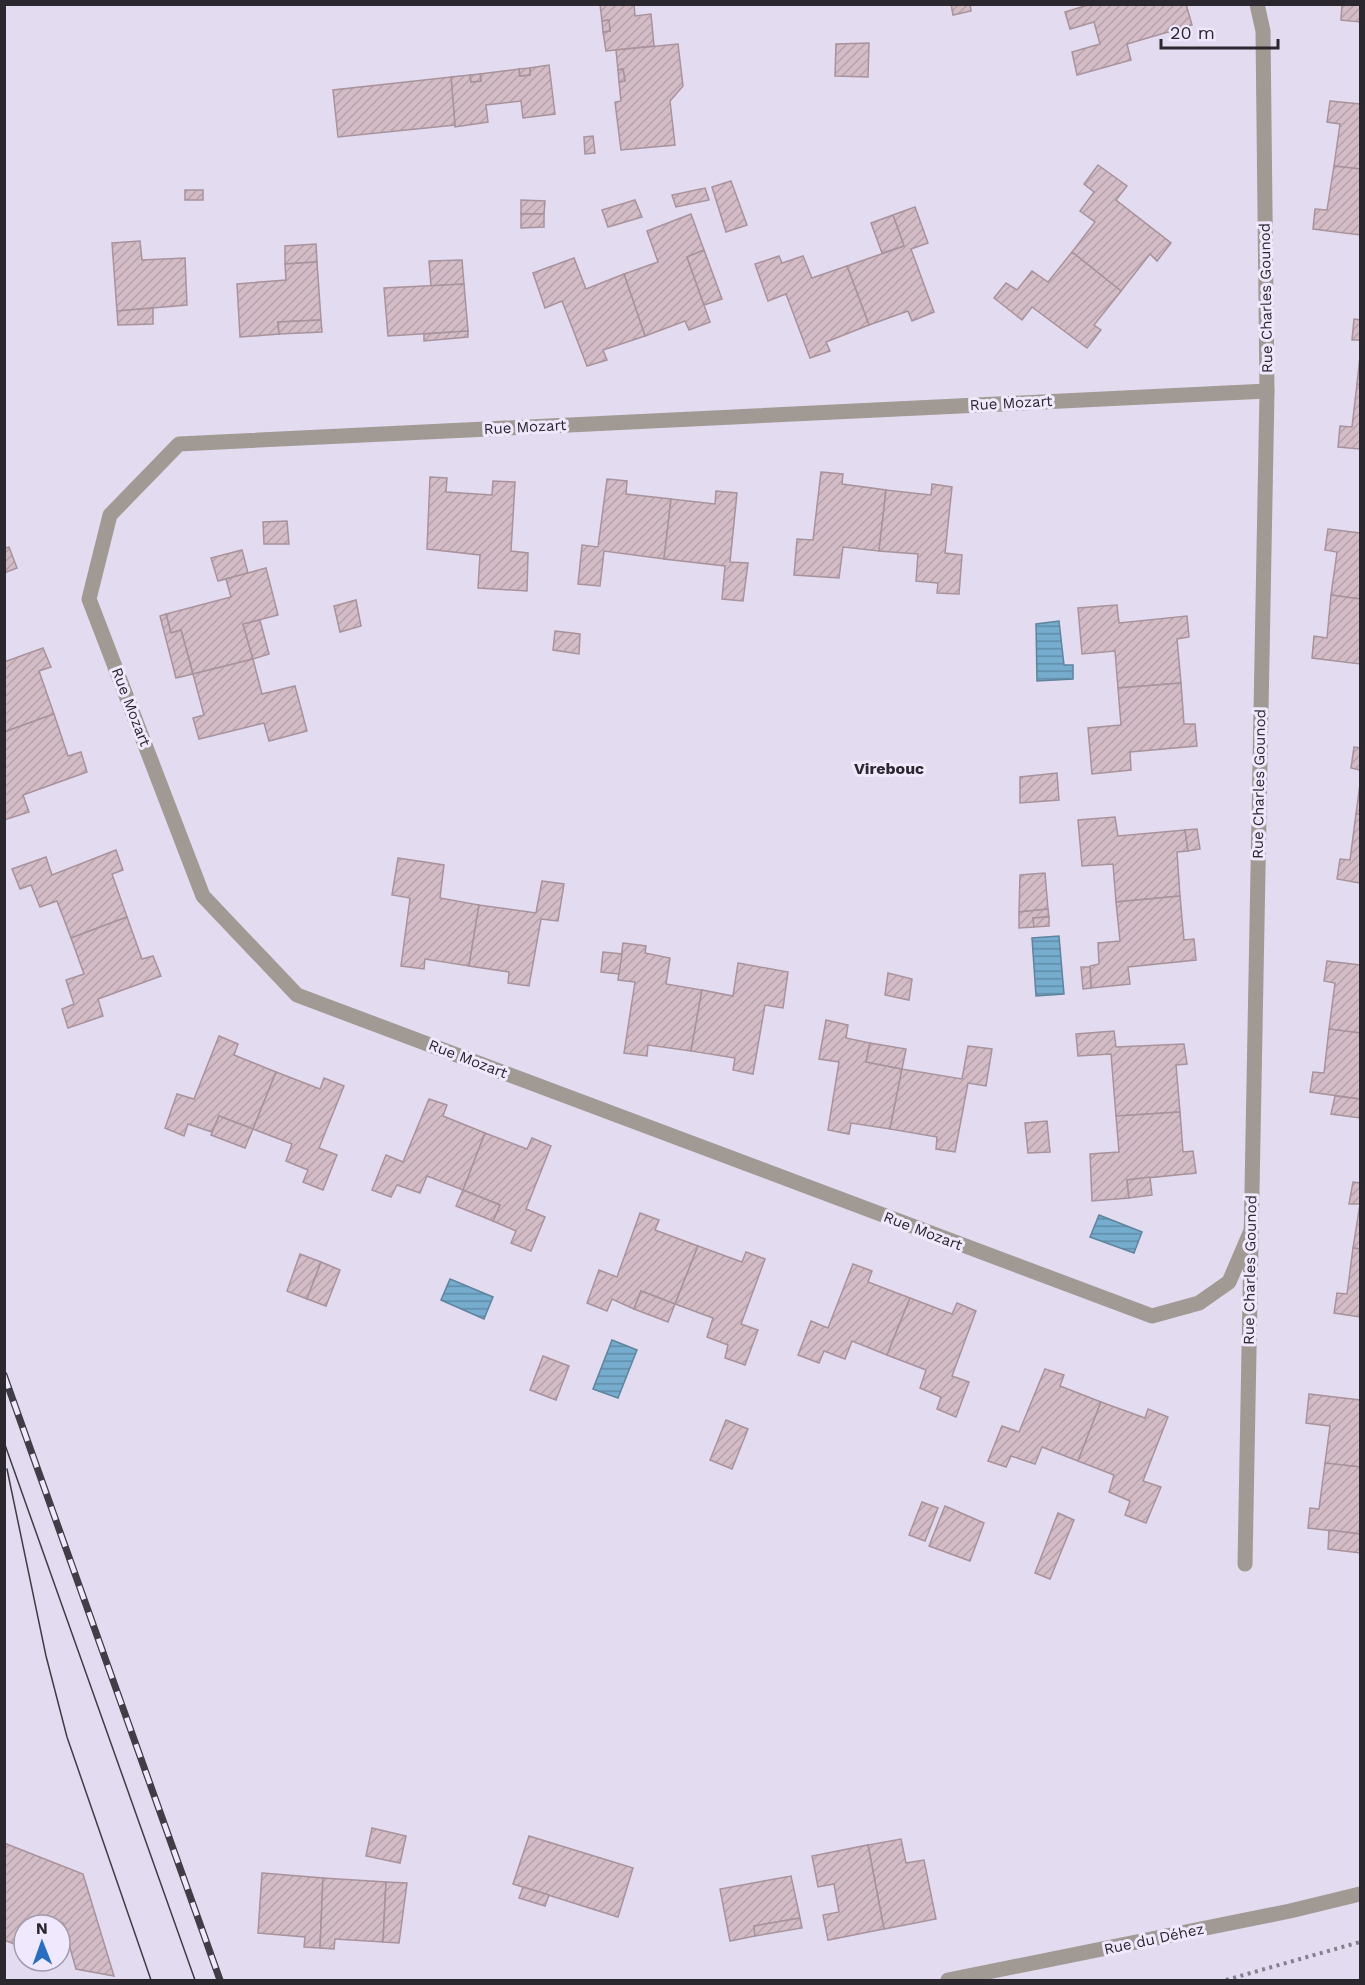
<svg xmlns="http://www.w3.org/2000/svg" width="1365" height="1985" viewBox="0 0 1365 1985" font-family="'Work Sans',sans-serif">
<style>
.water{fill:url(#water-rules);stroke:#5f849e;stroke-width:1.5}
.building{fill:url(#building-hatch);stroke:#a8929b;stroke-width:1.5}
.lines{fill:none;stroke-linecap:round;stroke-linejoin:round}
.path{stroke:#857f8e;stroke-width:4;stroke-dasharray:3 4.5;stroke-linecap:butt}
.minor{stroke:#a19993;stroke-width:15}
.tram{stroke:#413d47;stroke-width:1.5}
.rail-casing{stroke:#413d47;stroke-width:7}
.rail{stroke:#f0e9fd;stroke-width:4.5;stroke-dasharray:14;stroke-linecap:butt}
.labels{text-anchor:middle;stroke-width:6;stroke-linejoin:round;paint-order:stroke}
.street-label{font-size:15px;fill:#2a272f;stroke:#f0e9fd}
.neighbourhood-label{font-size:16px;font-weight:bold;fill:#2a272f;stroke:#f0e9fd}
</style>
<defs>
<pattern id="water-rules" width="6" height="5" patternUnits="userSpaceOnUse" patternTransform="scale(1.5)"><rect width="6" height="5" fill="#76acce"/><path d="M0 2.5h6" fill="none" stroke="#618ca8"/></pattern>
<pattern id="building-hatch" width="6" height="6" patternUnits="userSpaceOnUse" patternTransform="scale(1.5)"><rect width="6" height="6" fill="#d3bcc6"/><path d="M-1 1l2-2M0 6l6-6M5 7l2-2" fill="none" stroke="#b5a2aa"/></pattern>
</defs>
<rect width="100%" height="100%" fill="#e3dbf0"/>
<g class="water">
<polygon points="1059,621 1064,665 1073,665 1073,679 1037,681 1036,624"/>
<polygon points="1059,936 1064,994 1036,996 1032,938"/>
<polygon points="1099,1215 1142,1232 1134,1253 1090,1237"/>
<polygon points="450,1279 493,1297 484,1319 441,1300"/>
<polygon points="612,1340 637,1350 618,1398 593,1389"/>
</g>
<g class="building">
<polygon points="600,4 634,4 635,16 651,14 654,46 606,51 603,32 610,31 609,20 602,21"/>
<polygon points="951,4 970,4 971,11 953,15"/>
<polygon points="1091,4 1186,4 1192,25 1127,44 1131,60 1077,75 1072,52 1100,44 1094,22 1070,29 1065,12"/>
<polygon points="1342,4 1360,4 1360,22 1341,20"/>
<polygon points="609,20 610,31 603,32 602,21"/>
<polygon points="869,43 868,77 835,76 836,44"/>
<polygon points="678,44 683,86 670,101 675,145 621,150 615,102 621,101 619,82 625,81 623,69 618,70 616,50"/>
<polygon points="549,65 555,114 523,118 521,101 486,105 488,122 455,127 451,77 470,75 471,82 481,81 480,74 519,69 520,76 530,75 530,68"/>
<polygon points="530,68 530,75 520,76 519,69"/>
<polygon points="623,69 625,81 619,82 618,70"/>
<polygon points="480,74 481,81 471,82 470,75"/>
<polygon points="451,77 455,125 338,137 333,90"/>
<polygon points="1330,101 1360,104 1360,169 1334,166 1340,124 1327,122"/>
<polygon points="593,136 595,153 585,154 584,137"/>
<polygon points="1098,165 1127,186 1116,200 1171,243 1157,261 1150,254 1121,291 1072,252 1095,222 1080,211 1094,192 1084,184"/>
<polygon points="1334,166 1360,169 1360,235 1313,229 1315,209 1327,210"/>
<polygon points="731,181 747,225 726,232 712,187"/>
<polygon points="705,188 709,200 676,207 672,195"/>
<rect x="185" y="190" width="18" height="10"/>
<polygon points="521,200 545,201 544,214 521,214"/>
<polygon points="635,200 642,217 608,227 602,210"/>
<polygon points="915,207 928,243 911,249 934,312 912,321 908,311 869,325 847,266 904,246 893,215"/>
<polygon points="521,214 544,214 544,227 521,228"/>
<polygon points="691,214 704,250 687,257 710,322 689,330 685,321 645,336 624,274 658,262 647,231"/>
<polygon points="893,215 904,246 882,253 871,223"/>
<polygon points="140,241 142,260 185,258 187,305 117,311 112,243"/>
<polygon points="316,244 317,262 285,264 285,246"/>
<polygon points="704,250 722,299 704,305 687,257"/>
<polygon points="1072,252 1121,291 1094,325 1101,330 1087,348 1032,307 1022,320 994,298 1006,283 1017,290 1032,271 1048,282"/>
<polygon points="779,256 782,263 803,256 812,278 847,266 869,325 826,342 830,351 810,358 786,294 768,301 755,264"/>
<polygon points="574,258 586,289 624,274 645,336 603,350 607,360 587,366 562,301 545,308 533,273"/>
<polygon points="462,260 464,284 431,286 429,261"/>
<polygon points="317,262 321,320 278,322 279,334 240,337 237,284 286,280 285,264"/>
<polygon points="464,284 468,331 388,336 384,288"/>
<polygon points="153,308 153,324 118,325 117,311"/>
<polygon points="1354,319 1360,320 1360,340 1352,340"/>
<polygon points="321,320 322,332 279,334 278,322"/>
<polygon points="468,331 468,337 424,341 424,334"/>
<polygon points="1360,356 1360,385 1357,384"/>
<polygon points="1357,384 1360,385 1360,449 1338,447 1340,426 1352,427"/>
<polygon points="821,472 843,474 842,484 886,490 879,551 843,547 839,578 794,575 797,539 813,540"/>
<polygon points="430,477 447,478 446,492 492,495 493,481 515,482 511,551 528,553 527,591 478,588 480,555 427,549"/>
<polygon points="607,479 627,481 626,494 671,499 664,559 604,551 600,586 578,584 582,545 598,547"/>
<polygon points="932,484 952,487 945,553 962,555 959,594 937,593 938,583 916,581 918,554 879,551 886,490 931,495"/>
<polygon points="716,491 737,493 730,562 748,563 743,601 722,599 725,566 664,559 671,499 715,504"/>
<polygon points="287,521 289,544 264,544 263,522"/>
<polygon points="1328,529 1360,533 1360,599 1331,595 1337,552 1325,550"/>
<polygon points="9,547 17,568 4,573 4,548"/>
<polygon points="242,550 248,573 218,581 211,558"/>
<polygon points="266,568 278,615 243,624 253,659 193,674 181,630 171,633 166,614 231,597 226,579"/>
<polygon points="1331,595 1360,599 1360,664 1312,658 1314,636 1327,638"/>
<polygon points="356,600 361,626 340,632 334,606"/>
<polygon points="1117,605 1119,623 1187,616 1189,637 1177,639 1181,683 1118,688 1115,651 1082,654 1078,608"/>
<polygon points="166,614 171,633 181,630 193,674 176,678 160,616"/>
<polygon points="260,620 269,654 253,659 243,624"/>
<polygon points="555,631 580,634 579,654 553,650"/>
<polygon points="43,648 51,667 39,671 54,714 4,732 4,662"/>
<polygon points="253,659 262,694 295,686 307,731 269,741 264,723 199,739 193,718 204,715 193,674"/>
<polygon points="1181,683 1184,724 1195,724 1197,746 1130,752 1131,770 1092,774 1088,728 1121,725 1118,688"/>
<polygon points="54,714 68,756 81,752 87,772 23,795 29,812 4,820 4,732"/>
<polygon points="1354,747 1360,748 1360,770 1351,768"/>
<polygon points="1057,773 1059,800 1020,803 1020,777"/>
<polygon points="1360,784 1360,814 1356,814"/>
<polygon points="1356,814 1360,814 1360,883 1337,879 1340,859 1350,860"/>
<polygon points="1115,817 1118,836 1185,830 1188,851 1177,852 1180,896 1116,902 1113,864 1082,866 1078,820"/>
<polygon points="1197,829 1200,849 1188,851 1185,830"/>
<polygon points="116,850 123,870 112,874 127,917 71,938 57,901 40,907 31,885 20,889 12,869 46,857 52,875"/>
<polygon points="398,858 444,865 440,898 479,905 469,966 425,959 424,969 401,966 410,898 392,895"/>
<polygon points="1045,873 1048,909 1019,912 1020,875"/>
<polygon points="542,881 564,884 558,921 541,919 529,986 508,983 509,972 469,966 479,905 536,913"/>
<polygon points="1180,896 1184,940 1194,939 1196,960 1128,967 1130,984 1091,988 1090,966 1099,964 1098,943 1120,941 1116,902"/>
<polygon points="1048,909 1049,917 1033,918 1034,927 1019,928 1019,912"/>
<polygon points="127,917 142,959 153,956 161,976 98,999 103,1016 68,1028 62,1009 74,1004 66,980 84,974 71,938"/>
<polygon points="1049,917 1049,926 1034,927 1033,918"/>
<polygon points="623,943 646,946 645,953 670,958 666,984 702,990 691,1051 648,1045 647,1056 624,1053 635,982 618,980"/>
<polygon points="603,952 622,954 619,974 601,972"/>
<polygon points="1327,961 1360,965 1360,1033 1329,1029 1335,983 1324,981"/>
<polygon points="738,963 788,972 783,1008 765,1005 753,1074 733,1070 735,1058 691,1051 702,990 733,996"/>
<polygon points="1081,967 1090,967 1091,988 1083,989"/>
<polygon points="888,973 912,979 909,1000 885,995"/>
<polygon points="826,1020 848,1025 846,1038 870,1043 866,1062 902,1069 890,1129 851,1123 849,1134 828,1130 839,1062 819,1059"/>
<polygon points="1329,1029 1360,1033 1360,1099 1310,1092 1313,1072 1324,1073"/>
<polygon points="1114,1031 1116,1047 1184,1044 1187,1064 1176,1065 1180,1112 1116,1116 1111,1054 1078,1056 1076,1034"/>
<polygon points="219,1036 238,1044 234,1055 276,1072 253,1129 219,1116 212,1132 188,1124 184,1136 165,1128 177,1094 194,1099"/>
<polygon points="870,1043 906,1049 902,1069 866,1062"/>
<polygon points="968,1046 992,1049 986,1086 968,1083 955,1152 936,1149 937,1137 890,1129 902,1069 962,1079"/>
<polygon points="276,1072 320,1089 324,1078 344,1086 319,1148 337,1155 323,1190 303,1182 308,1170 286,1161 292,1144 253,1129"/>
<polygon points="1335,1096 1360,1099 1360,1118 1331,1114"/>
<polygon points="429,1099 447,1105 443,1116 485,1133 463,1190 427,1176 420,1193 397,1185 391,1197 372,1190 386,1155 403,1162"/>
<polygon points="1180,1112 1183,1152 1193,1151 1196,1173 1127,1180 1129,1198 1092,1201 1090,1154 1119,1152 1116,1116"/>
<polygon points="219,1116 253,1129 245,1148 211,1135"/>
<polygon points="1047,1121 1050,1152 1028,1153 1025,1123"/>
<polygon points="485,1133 527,1149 532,1138 551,1146 526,1209 545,1217 531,1251 511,1243 516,1231 493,1221 500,1205 463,1190"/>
<polygon points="1150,1177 1152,1195 1129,1198 1127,1180"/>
<polygon points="1353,1182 1360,1183 1360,1249 1353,1248 1360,1204 1349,1204"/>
<polygon points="463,1190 500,1205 493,1221 456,1206"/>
<polygon points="640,1213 659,1220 655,1230 698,1246 675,1304 641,1291 634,1309 612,1299 607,1311 587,1303 599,1270 617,1277"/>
<polygon points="698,1246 742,1262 746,1252 765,1259 741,1324 758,1330 745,1365 725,1358 728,1345 707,1337 713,1318 675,1304"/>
<polygon points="1353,1248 1360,1249 1360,1317 1334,1313 1337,1293 1347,1294"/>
<polygon points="300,1254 321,1262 307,1299 287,1291"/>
<polygon points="321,1262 340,1270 326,1306 307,1299"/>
<polygon points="853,1264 872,1271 868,1282 910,1298 887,1355 852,1341 845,1359 824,1351 819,1363 798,1355 811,1321 828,1328"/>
<polygon points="641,1291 675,1304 668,1322 634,1309"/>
<polygon points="910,1298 952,1314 957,1303 976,1311 952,1376 969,1382 956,1417 937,1409 941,1397 920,1388 926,1370 887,1355"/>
<polygon points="543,1356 569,1366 556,1400 530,1390"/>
<polygon points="1045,1369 1064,1375 1060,1386 1101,1402 1078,1461 1042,1447 1035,1464 1011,1456 1006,1467 988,1461 1002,1426 1019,1432"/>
<polygon points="1309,1394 1360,1400 1360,1467 1325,1463 1330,1426 1306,1423"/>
<polygon points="1101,1402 1145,1418 1148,1409 1168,1417 1143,1481 1161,1487 1146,1523 1125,1515 1130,1501 1109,1492 1114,1475 1078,1461"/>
<polygon points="726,1420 748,1429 732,1469 710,1460"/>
<polygon points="1325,1463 1360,1467 1360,1534 1308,1528 1310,1508 1319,1509"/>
<polygon points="922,1502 938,1508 925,1541 909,1535"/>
<polygon points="945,1506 984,1523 970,1561 929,1546"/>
<polygon points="1058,1513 1074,1520 1050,1579 1035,1573"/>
<polygon points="1329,1530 1360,1534 1360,1553 1328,1549"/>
<polygon points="372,1828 406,1836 400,1863 366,1856"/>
<polygon points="529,1836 633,1868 618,1917 513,1884"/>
<polygon points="901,1839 906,1863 924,1860 936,1919 884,1929 868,1845"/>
<polygon points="4,1843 83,1874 114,1976 76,1969 63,1923 43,1915 39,1925 24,1925 24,1948 4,1940"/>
<polygon points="868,1845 884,1929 828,1940 823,1915 839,1912 834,1884 818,1887 812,1856"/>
<polygon points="262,1873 323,1878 320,1948 304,1947 305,1937 258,1933"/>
<polygon points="791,1876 800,1918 754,1926 755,1936 730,1941 720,1889"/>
<polygon points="323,1878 386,1882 383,1942 335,1939 334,1949 320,1948"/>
<polygon points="386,1882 407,1883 399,1943 383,1942"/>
<polygon points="523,1887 549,1895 545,1906 519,1898"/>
<polygon points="800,1918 802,1928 755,1936 754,1926"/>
</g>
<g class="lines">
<polyline class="path" points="1226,1980 1360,1942"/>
<g class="minor">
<polyline points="1250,1233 1229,1282 1199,1303 1152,1316 297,995 203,896 89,599 110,515 179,444 1267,391"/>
<polyline points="1245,1564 1267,391 1263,31 1257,4"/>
<polyline points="948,1980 1290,1911 1360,1894"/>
</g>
<g class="tram">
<polyline points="4,1442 195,1980"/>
<polyline points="7,1469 46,1656 67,1737 151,1980"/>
</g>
<defs>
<polyline id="rail" points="4,1375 220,1980"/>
</defs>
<use href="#rail" class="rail-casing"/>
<use href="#rail" class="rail"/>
</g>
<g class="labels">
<g class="street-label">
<text transform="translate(1266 298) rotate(-91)" y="5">Rue Charles Gounod</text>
<text transform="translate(1011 403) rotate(-3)" y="5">Rue Mozart</text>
<text transform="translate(525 427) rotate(-3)" y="5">Rue Mozart</text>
<text transform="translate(131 707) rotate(69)" y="5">Rue Mozart</text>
<text transform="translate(1259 784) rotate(-89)" y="5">Rue Charles Gounod</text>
<text transform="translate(468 1059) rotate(21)" y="5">Rue Mozart</text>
<text transform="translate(923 1231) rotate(21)" y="5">Rue Mozart</text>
<text transform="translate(1250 1270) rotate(-89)" y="5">Rue Charles Gounod</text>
<text transform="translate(1154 1939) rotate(-12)" y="5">Rue du Déhez</text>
</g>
<g class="neighbourhood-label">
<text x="889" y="774">Virebouc</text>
</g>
</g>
<rect width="1365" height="1985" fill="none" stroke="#2a272f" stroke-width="12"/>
<g transform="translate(42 1943) rotate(359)"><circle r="28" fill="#f0e9fd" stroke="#a19bab" stroke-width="1.5"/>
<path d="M0-4.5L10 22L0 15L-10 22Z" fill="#2a6ec0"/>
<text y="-9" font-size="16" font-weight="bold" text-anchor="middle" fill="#2a272f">N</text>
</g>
<path d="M1161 39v9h117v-9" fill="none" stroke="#2a272f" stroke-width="3"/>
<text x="1170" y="39" font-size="18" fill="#2a272f" stroke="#f0e9fd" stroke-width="4.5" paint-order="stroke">20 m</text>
</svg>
